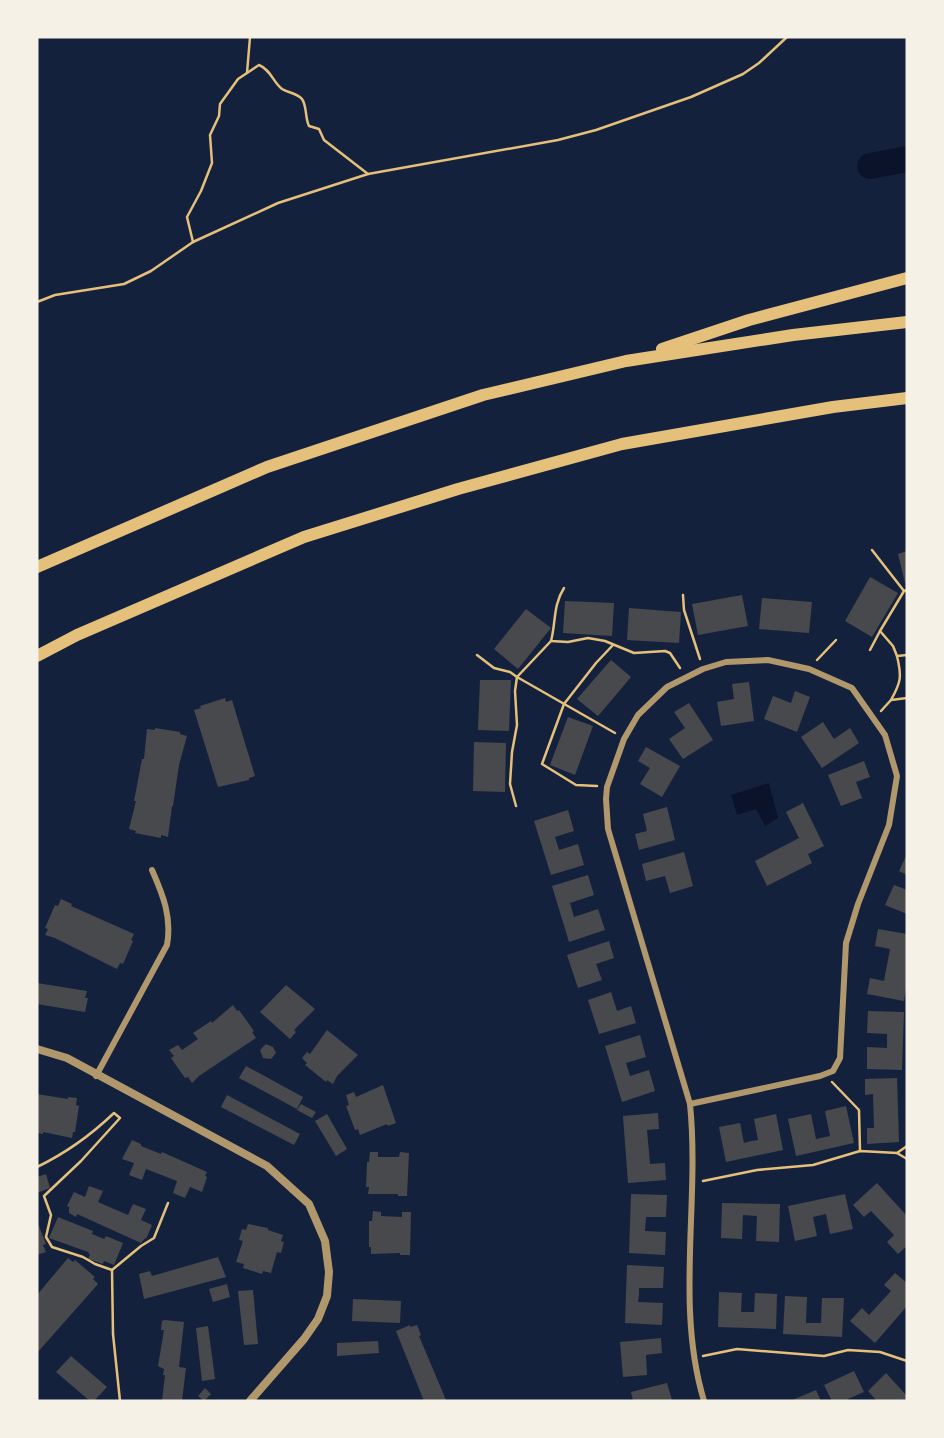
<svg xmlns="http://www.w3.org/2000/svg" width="944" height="1438" viewBox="0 0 944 1438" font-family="Commissioner,sans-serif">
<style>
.water{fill:#0b132b}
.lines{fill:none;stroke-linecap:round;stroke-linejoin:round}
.river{stroke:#0b132b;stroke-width:26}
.building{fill:#48494c}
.path{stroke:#e5c07b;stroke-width:2.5}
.minor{stroke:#b1986c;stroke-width:6}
.tertiary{stroke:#b1986c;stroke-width:8}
.motorway{stroke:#e5c07b;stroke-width:12}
</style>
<rect width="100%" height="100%" fill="#14213d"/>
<polygon class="water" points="769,783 778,818 765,826 756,809 737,815 731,795"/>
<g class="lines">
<polyline class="river" points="870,166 907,159"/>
</g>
<g class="building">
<polygon points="907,551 907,587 906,587 898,554"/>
<polygon points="870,577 898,593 872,637 845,621"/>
<polygon points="742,595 748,626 698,635 692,604"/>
<polygon points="762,598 812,602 809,633 759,629"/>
<polygon points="565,601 614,603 612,636 563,633"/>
<polygon points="629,608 681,612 679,643 627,640"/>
<polygon points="526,609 551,628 518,669 494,649"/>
<polygon points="611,660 631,677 598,716 577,699"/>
<polygon points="480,680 511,680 509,731 478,730"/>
<polygon points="749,682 754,721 721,726 717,702 734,699 732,684"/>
<polygon points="795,691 810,697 797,732 764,719 773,696 791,703"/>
<polygon points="225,698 226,702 232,700 255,776 249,778 249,780 218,787 194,710 201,708 200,706"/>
<polygon points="689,703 713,740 683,759 669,739 685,728 674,712"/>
<polygon points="568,717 593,726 575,775 550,765"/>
<polygon points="823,722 834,739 850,728 859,743 822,768 801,737"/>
<polygon points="155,728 180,732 180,734 187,736 179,765 173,806 172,806 168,837 161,835 161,838 135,833 136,831 129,829 136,801 134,801 142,759 144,759 147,729 155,730"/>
<polygon points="474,742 506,743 505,792 473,791"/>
<polygon points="646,747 680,766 662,797 640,784 650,768 638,761"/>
<polygon points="864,761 870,777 856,782 862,798 841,806 828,775"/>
<polygon points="803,803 824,846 808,854 812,863 767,886 755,861 799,838 786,812"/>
<polygon points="667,807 675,840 639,850 635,834 647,831 643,814"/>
<polygon points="568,810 574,831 555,837 559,850 578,844 584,865 551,875 534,821"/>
<polygon points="684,852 693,886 670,893 665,876 646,881 642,864"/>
<polygon points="907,854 907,875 899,871"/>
<polygon points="588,875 594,895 570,903 574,917 598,909 605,930 569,942 552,886"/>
<polygon points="894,885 907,890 907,914 885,905"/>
<polygon points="61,899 72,904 71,906 134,934 131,940 133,941 123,964 120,963 117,969 55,938 45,935 48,929 45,928 55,905 58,906"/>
<polygon points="878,929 907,934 907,981 904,1001 867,994 870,978 884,981 890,949 875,946"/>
<polygon points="609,941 614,958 596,964 602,980 578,988 567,955"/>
<polygon points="37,983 87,991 85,998 88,998 85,1012 37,1004"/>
<polygon points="286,985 315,1009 294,1030 296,1032 290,1039 260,1012"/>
<polygon points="611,992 617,1011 631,1006 636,1023 599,1034 588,1000"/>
<polygon points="233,1005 237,1011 239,1010 254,1031 252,1032 256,1038 199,1076 192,1083 188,1077 185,1078 171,1058 174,1056 169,1050 178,1045 182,1050 198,1039 193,1033 211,1021 212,1023"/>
<polygon points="868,1011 904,1012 902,1070 867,1069 867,1047 887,1048 887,1034 867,1033"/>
<polygon points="327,1030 358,1055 337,1076 333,1084 327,1080 326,1082 305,1065 307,1063 302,1058 307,1052 310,1054"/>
<polygon points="640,1035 646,1057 626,1063 630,1076 649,1070 655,1091 622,1102 605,1046"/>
<polygon points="266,1044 273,1047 276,1053 271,1059 263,1058 260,1050"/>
<polygon points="246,1066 303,1097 297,1109 239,1078"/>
<polygon points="897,1078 899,1142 867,1144 867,1128 874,1128 873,1094 865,1095 865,1079"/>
<polygon points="383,1085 396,1123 388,1126 387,1124 360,1135 358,1129 355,1130 346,1106 349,1105 346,1095 354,1092 356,1097"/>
<polygon points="37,1094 68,1099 68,1097 77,1098 76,1105 79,1106 75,1132 73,1132 72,1138 43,1132 43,1134 37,1133"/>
<polygon points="227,1095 300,1134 294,1145 221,1107"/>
<polygon points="301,1104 316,1112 312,1118 297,1110"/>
<polygon points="846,1106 854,1143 796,1156 788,1119 811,1114 816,1139 830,1136 825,1111"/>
<polygon points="658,1113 659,1129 647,1130 650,1164 665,1163 666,1180 628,1183 623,1116"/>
<polygon points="327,1114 347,1149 336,1156 315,1121"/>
<polygon points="776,1114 783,1150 726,1162 719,1127 740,1123 744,1143 751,1141 758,1140 754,1119"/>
<polygon points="132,1140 141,1144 141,1146 161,1154 162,1152 207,1172 205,1176 207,1177 202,1192 190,1187 185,1198 173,1193 177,1181 146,1169 142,1180 129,1175 134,1163 122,1159"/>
<polygon points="370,1152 378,1152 378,1157 399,1157 400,1152 409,1153 407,1196 398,1196 398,1194 368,1194 369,1187 366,1187 367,1162 369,1162"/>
<polygon points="46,1174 50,1188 37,1193 37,1177"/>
<polygon points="877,1183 907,1216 907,1246 898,1254 887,1242 894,1235 871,1211 864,1217 853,1205"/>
<polygon points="89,1186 103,1191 98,1202 128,1215 133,1204 146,1209 141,1220 152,1225 146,1239 145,1238 141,1243 77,1214 76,1217 69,1213 69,1207 67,1206 74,1192 85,1197"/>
<polygon points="631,1194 667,1195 666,1217 646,1217 645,1231 666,1232 665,1255 629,1253"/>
<polygon points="845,1194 853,1229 830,1234 826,1214 813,1217 817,1236 795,1241 788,1206"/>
<polygon points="722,1203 780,1204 779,1242 756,1241 757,1216 743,1215 742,1239 721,1238"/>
<polygon points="373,1211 381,1212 381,1216 402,1217 402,1212 411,1212 410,1255 400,1255 400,1253 371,1254 371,1247 369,1247 369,1221 372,1221"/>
<polygon points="58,1217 93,1231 92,1234 104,1239 106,1236 123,1243 114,1265 104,1261 103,1264 88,1259 90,1255 88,1252 49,1238"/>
<polygon points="37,1221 46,1244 43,1245 46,1252 37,1255"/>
<polygon points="248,1224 268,1228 268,1230 283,1235 281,1241 284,1242 281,1253 277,1252 271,1273 263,1271 262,1274 243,1268 244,1264 236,1262 243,1241 239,1240 242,1229 246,1230"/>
<polygon points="218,1257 226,1277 144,1299 139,1274 150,1271 152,1276"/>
<polygon points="68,1258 73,1262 75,1260 95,1277 93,1279 98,1284 37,1353 37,1295"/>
<polygon points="627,1265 664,1267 663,1288 639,1288 639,1295 638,1302 663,1303 662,1325 625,1323"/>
<polygon points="895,1273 907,1283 907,1306 875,1343 850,1321 862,1308 869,1315 891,1291 884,1285"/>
<polygon points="227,1284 230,1297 213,1302 209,1289"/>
<polygon points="253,1290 258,1344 244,1345 238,1291"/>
<polygon points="719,1292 742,1293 741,1312 754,1312 755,1293 777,1294 776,1329 718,1327"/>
<polygon points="785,1296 807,1297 806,1323 821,1323 822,1298 844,1298 842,1337 783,1334"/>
<polygon points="353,1299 401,1301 400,1323 352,1321"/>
<polygon points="165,1320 184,1322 179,1367 186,1368 182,1401 162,1401 165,1375 163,1375 164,1369 158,1366 164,1330 161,1330 162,1321"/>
<polygon points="410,1325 410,1327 417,1325 421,1335 419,1336 446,1400 424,1401 396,1331"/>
<polygon points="208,1326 215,1379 202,1381 196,1328"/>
<polygon points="661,1338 662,1353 646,1355 647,1375 623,1377 620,1342"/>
<polygon points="378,1341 379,1353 337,1356 337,1343"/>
<polygon points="71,1356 107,1387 94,1401 90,1401 56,1372"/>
<polygon points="854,1371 864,1392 848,1399 848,1401 832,1401 824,1385"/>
<polygon points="886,1373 907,1396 905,1401 877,1401 868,1391"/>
<polygon points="667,1383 672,1400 633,1401 631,1392"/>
<polygon points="205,1388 211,1394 204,1401 198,1396"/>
<polygon points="816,1390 821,1401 790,1401"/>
</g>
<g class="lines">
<g class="path">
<polyline points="247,73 250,37"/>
<path d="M 193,242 L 187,217 L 201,191 L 212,163 L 210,135 L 219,116 L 220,104 L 238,79 L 259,65 C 271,70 273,82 282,89 C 288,93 297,93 302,99 C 307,106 305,118 309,126 L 319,129 L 324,140 L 368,174"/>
<polyline points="37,302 55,295 124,284 151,271 193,242 278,203 368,174 558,140 596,130 691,97 743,74 759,63 787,37"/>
<polyline points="872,550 904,591"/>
<path d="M 564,588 C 553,605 556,622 551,641 L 568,642 L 588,638 L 605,641 L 634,653 L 665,651 L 670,653 L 680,668"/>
<polyline points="683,595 684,610 700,659"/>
<polyline points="870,650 880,631"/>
<polyline points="477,655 494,668 510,672 517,677 551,641"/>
<polyline points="897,656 893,646 880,631 904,591 907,590"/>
<polyline points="817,660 836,640"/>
<path d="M 891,700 C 901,682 902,677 897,656 L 907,655"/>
<polyline points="881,711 891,700 907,698"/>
<polyline points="597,786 576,785 542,764 564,704 596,663 613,645"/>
<polyline points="516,806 510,784 512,752 517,725 515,691 517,677 615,733"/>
<polyline points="832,1082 859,1110 860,1151"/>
<polyline points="897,1153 907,1146"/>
<path d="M 37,1167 C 64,1154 92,1134 114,1113 L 120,1118 L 81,1161 L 44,1196 L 51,1215 L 46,1237 L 52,1247 L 83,1257 L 95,1264 L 112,1270"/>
<polyline points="703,1181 757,1170 813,1165 860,1151 897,1153 907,1159"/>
<polyline points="703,1356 737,1349 824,1356 848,1350 880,1352 907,1361"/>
<polyline points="120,1401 113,1334 112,1270 141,1246 154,1238 168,1203"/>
</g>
<g class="minor">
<path d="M 96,1076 L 167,945 C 172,917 163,895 152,870"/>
<path d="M 690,1104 L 820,1076 L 833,1071 L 840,1058 L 846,943 L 858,904 L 889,825 L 897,776 L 885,735 L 852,688 L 809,669 L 768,660 L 726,662 L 703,669 L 667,687 L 638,715 L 624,739 L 607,787 L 606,799 L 608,829 L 690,1104 C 700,1203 675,1305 704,1401"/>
</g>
<polyline class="tertiary" points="37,1049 67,1058 267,1166 309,1204 325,1241 329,1272 327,1296 318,1319 304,1339 250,1401"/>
<g class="motorway">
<polyline points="662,349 749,320 907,278"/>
<polyline points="37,567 267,467 483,395 626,361 793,335 907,322"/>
<polyline points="37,656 77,635 304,537 458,489 622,444 833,407 907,398"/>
</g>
</g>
<rect width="944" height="1438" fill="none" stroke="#f6f1e7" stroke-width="77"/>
</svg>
